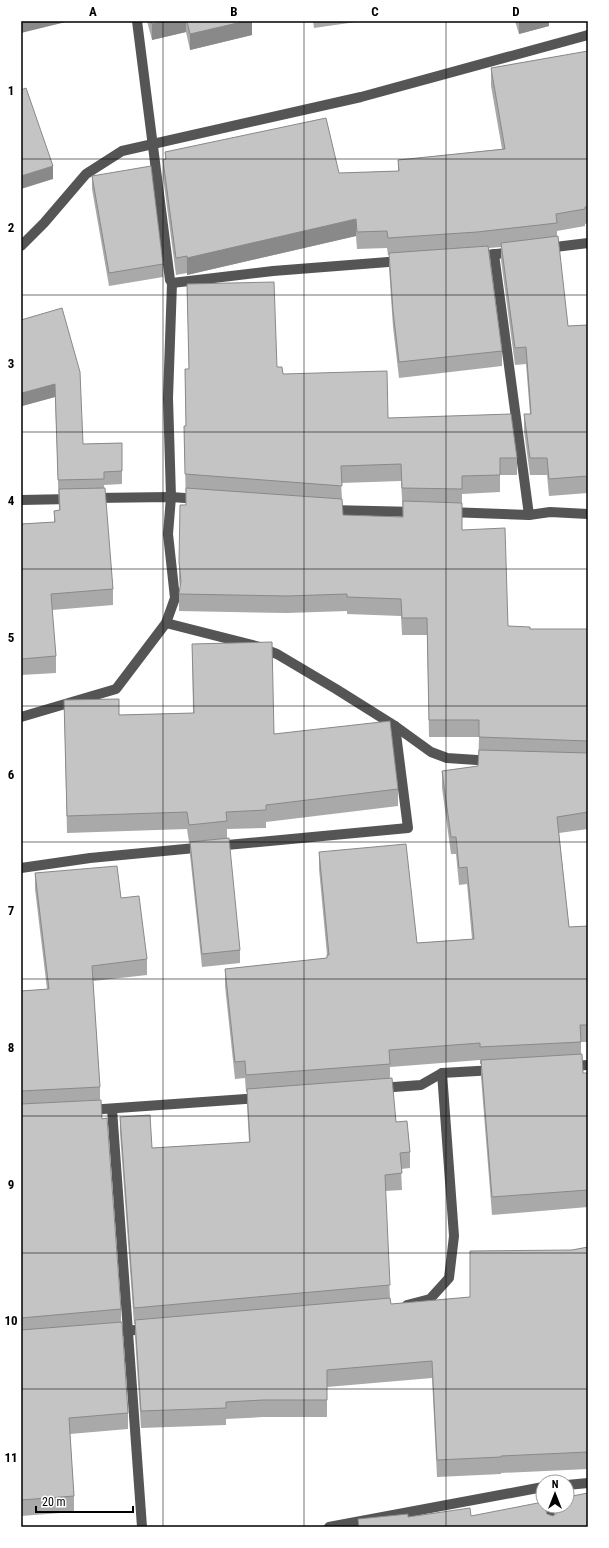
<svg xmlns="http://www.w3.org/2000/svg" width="609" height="1548" viewBox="0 0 609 1548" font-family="'Roboto Condensed',sans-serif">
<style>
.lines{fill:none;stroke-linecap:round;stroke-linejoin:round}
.minor{stroke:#555;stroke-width:10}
.wall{fill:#a9a9a9;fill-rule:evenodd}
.shaded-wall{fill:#898989}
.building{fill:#c4c4c4;stroke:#898989}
.grid{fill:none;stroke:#000;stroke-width:1;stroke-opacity:0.55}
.neatline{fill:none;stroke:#000;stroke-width:1.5}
.grid-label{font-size:13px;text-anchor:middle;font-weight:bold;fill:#000}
</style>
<rect width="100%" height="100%" fill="#fff"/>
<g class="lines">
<g class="minor">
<polyline points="21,246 44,223 86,174 122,151 361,97 588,35"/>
<polyline points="547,248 588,243"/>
<polyline points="494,254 529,515"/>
<polyline points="477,256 515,252"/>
<polyline points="172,283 273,271 401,261"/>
<polyline points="93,498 171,497 199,499"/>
<polyline points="21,500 71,499"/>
<polyline points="330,510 416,512"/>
<polyline points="448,512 529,515 550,512 588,514"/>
<polyline points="166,623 256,646 277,654 336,689 395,726 431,752 447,758 492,761"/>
<polyline points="21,717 116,689 166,623 175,598 168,534 171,497 168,398 172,283 170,280 137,21"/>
<polyline points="21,868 90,858 408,828 395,726"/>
<polyline points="571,1066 588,1065"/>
<polyline points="380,1088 421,1085 442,1073 495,1070"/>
<polyline points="112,1109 142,1527"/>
<polyline points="89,1110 260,1098"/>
<polyline points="407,1305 430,1299 449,1278 454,1236 442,1073"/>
<polyline points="109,1332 149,1329"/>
<polyline points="567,1485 588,1483"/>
<polyline points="548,1506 552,1527"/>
<polyline points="329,1527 543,1487"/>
</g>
</g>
<g class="wall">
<polygon points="147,21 252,21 252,35 190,50 186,32 152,40"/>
<polygon points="313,21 363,21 314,28"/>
<polygon points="515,21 549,21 549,26 519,34"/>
<polygon points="588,51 588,223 585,224 585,226 557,231 557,236 568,326 588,325 588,493 549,496 547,475 530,475 524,431 524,414 530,414 526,364 515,365 501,260 501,247 489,248 502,351 502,366 399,378 393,327 389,268 389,255 388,255 387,248 357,249 356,236 187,275 187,273 176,275 163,177 163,160 165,159 165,152 339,173 398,171 398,160 502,149 491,86 491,68"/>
<polygon points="92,176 163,264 163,277 109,286 92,189"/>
<path d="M 187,284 L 277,367 L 283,374 L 388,418 L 517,458 L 517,475 L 500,475 L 500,492 L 462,494 L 462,530 L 508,626 L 530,629 L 588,629 L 588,560 L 588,829 L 559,833 L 569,927 L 588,926 L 588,1042 L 581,1042 L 581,1054 L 583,1073 L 588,1073 L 588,1207 L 492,1215 L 481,1077 L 481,1064 L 480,1064 L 480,1060 L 390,1067 L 390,1078 L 396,1122 L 410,1152 L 410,1168 L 401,1169 L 402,1190 L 385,1191 L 390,1298 L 391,1304 L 470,1297 L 572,1250 L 588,1247 L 588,1469 L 501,1473 L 501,1474 L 437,1477 L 432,1378 L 327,1387 L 327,1417 L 263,1417 L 226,1419 L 226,1425 L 141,1428 L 135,1337 L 135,1324 L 134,1324 L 120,1133 L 120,1117 L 152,1148 L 249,1142 L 247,1105 L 247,1092 L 246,1092 L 245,1078 L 235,1079 L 225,986 L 225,969 L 327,958 L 327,955 L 319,869 L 319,852 L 417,943 L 472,939 L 467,884 L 459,885 L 456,854 L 451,854 L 442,788 L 442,771 L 478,766 L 479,737 L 429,737 L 427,635 L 402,635 L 401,616 L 347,614 L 347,611 L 287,613 L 179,611 L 179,594 L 180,587 L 179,579 L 179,562 L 186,505 L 184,426 L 186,426 L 185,369 L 189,369 ZM 401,481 L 403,517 L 343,515 L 341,483 Z"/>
<polygon points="21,320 83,444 122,443 122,484 104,485 113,589 113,605 52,610 56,656 56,673 21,675 21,524 54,522 54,511 59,510 55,397 22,406 21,401"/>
<polygon points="192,644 274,734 398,789 398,806 266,822 266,828 227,829 227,839 189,842 187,829 67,833 64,700 119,715 193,713"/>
<polygon points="190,842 240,950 240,963 202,967 190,855"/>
<polygon points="35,873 121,898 147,959 147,975 93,981 100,1087 100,1100 121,1309 121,1322 128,1413 128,1429 70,1434 74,1496 74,1512 21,1516 21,991 47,989 35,889"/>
<polygon points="557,1506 567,1506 588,1527 358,1527 358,1519 547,1514 553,1516 557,1513"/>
</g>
<g class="shaded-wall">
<polygon points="21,21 70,21 21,33"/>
<polygon points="165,21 186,21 186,32 152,40 152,24"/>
<polygon points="246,21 252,21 252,35 190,50 190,34"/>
<polygon points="519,21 549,21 549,26 519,34"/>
<polygon points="53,166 53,179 21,189 21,176"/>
<polygon points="356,219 356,236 187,275 187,258"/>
<polygon points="55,384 55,397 22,406 22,393"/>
</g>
<g class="building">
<polygon points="151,21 165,21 152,24"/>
<polygon points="187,21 246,21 190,34"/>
<polygon points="588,51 588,206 585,207 585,209 556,214 557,223 477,232 388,238 387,231 357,232 356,219 187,258 187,256 176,258 163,160 166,159 165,152 326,118 339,173 399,171 398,160 505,149 491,68"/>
<polygon points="26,88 53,166 21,176 21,90"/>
<polygon points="151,166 163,264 109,273 92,176"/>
<polygon points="558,236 568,326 588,325 588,476 549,479 547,458 530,458 524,414 531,414 526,347 515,348 501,243"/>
<polygon points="488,246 502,351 399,362 393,311 389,253"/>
<polygon points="274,282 277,367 282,367 283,374 387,371 388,418 511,414 517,458 500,458 500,475 462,476 462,489 402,488 401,464 341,466 342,486 185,474 184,426 186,426 185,369 189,369 187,284"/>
<polygon points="62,308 80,372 83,444 122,443 122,471 104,472 104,479 58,480 55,384 22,393 21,388 21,320"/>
<polygon points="105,488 113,589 51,594 56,656 21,659 21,524 55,522 54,511 60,510 59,489"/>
<polygon points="186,488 342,499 343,515 403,517 403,501 462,503 462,530 505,528 508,626 530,627 530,629 588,629 588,560 588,741 479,737 479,720 429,720 427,618 402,618 401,599 347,597 347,594 287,596 179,594 181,581 179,562 180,505 186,505"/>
<polygon points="272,642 274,734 390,721 398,789 266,805 266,810 226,812 227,821 189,825 187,812 67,816 64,700 119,699 119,715 194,713 192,644"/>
<polygon points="479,750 588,753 588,812 557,817 569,927 588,926 588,1025 580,1025 581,1042 480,1047 480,1043 389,1050 390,1064 246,1075 245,1061 235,1062 225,969 327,958 327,955 329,955 319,852 406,844 417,943 474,939 467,867 459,868 456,837 451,837 442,771 478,766"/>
<polygon points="229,838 240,950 202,954 190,842"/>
<polygon points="117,866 121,898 139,896 147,959 92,966 100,1087 21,1091 21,991 49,989 35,873"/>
<polygon points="582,1054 583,1073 588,1073 588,1190 492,1197 481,1060"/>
<polygon points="392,1078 396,1122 407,1121 410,1152 400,1153 402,1173 385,1175 390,1285 134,1308 120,1117 150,1115 152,1148 250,1142 247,1089"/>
<polygon points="101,1100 102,1119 107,1118 121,1309 21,1318 21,1104"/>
<polygon points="588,1247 588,1452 501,1456 501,1457 437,1460 432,1361 327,1370 327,1400 263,1400 226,1402 226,1408 141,1411 135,1320 390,1298 391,1304 470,1297 470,1251 572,1250"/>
<polygon points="122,1322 128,1413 69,1418 74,1496 21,1500 21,1330"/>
<polygon points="588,1493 588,1527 359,1527 358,1519 408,1514 408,1517 470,1508 471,1516 543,1502 543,1506 545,1506 547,1514 553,1516 558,1512 557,1506 567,1506 567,1497"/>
</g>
<path class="grid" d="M 163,21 L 163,1527M 304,21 L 304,1527M 446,21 L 446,1527M 21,159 L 588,159M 21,295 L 588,295M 21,432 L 588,432M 21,569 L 588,569M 21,706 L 588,706M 21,842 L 588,842M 21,979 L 588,979M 21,1116 L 588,1116M 21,1253 L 588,1253M 21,1389 L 588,1389"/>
<rect width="609" height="1548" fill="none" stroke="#ffffff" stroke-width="44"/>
<g transform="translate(555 1494)"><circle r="19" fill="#ffffff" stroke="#999999"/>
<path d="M0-3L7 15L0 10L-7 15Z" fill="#000000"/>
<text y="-6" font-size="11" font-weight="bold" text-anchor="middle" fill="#000000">N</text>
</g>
<path d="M36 1506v6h97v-6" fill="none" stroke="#000000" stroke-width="2"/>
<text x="42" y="1506" font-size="12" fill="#000000" stroke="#ffffff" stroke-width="3" paint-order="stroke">20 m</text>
<rect x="22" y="22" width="565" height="1504" class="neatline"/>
<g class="grid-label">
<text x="93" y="16">A</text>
<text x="234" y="16">B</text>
<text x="375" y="16">C</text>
<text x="516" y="16">D</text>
<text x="11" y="95">1</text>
<text x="11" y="232">2</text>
<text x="11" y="368">3</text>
<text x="11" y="505">4</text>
<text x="11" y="642">5</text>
<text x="11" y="779">6</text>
<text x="11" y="915">7</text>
<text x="11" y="1052">8</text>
<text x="11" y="1189">9</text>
<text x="11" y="1325">10</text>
<text x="11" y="1462">11</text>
</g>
</svg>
